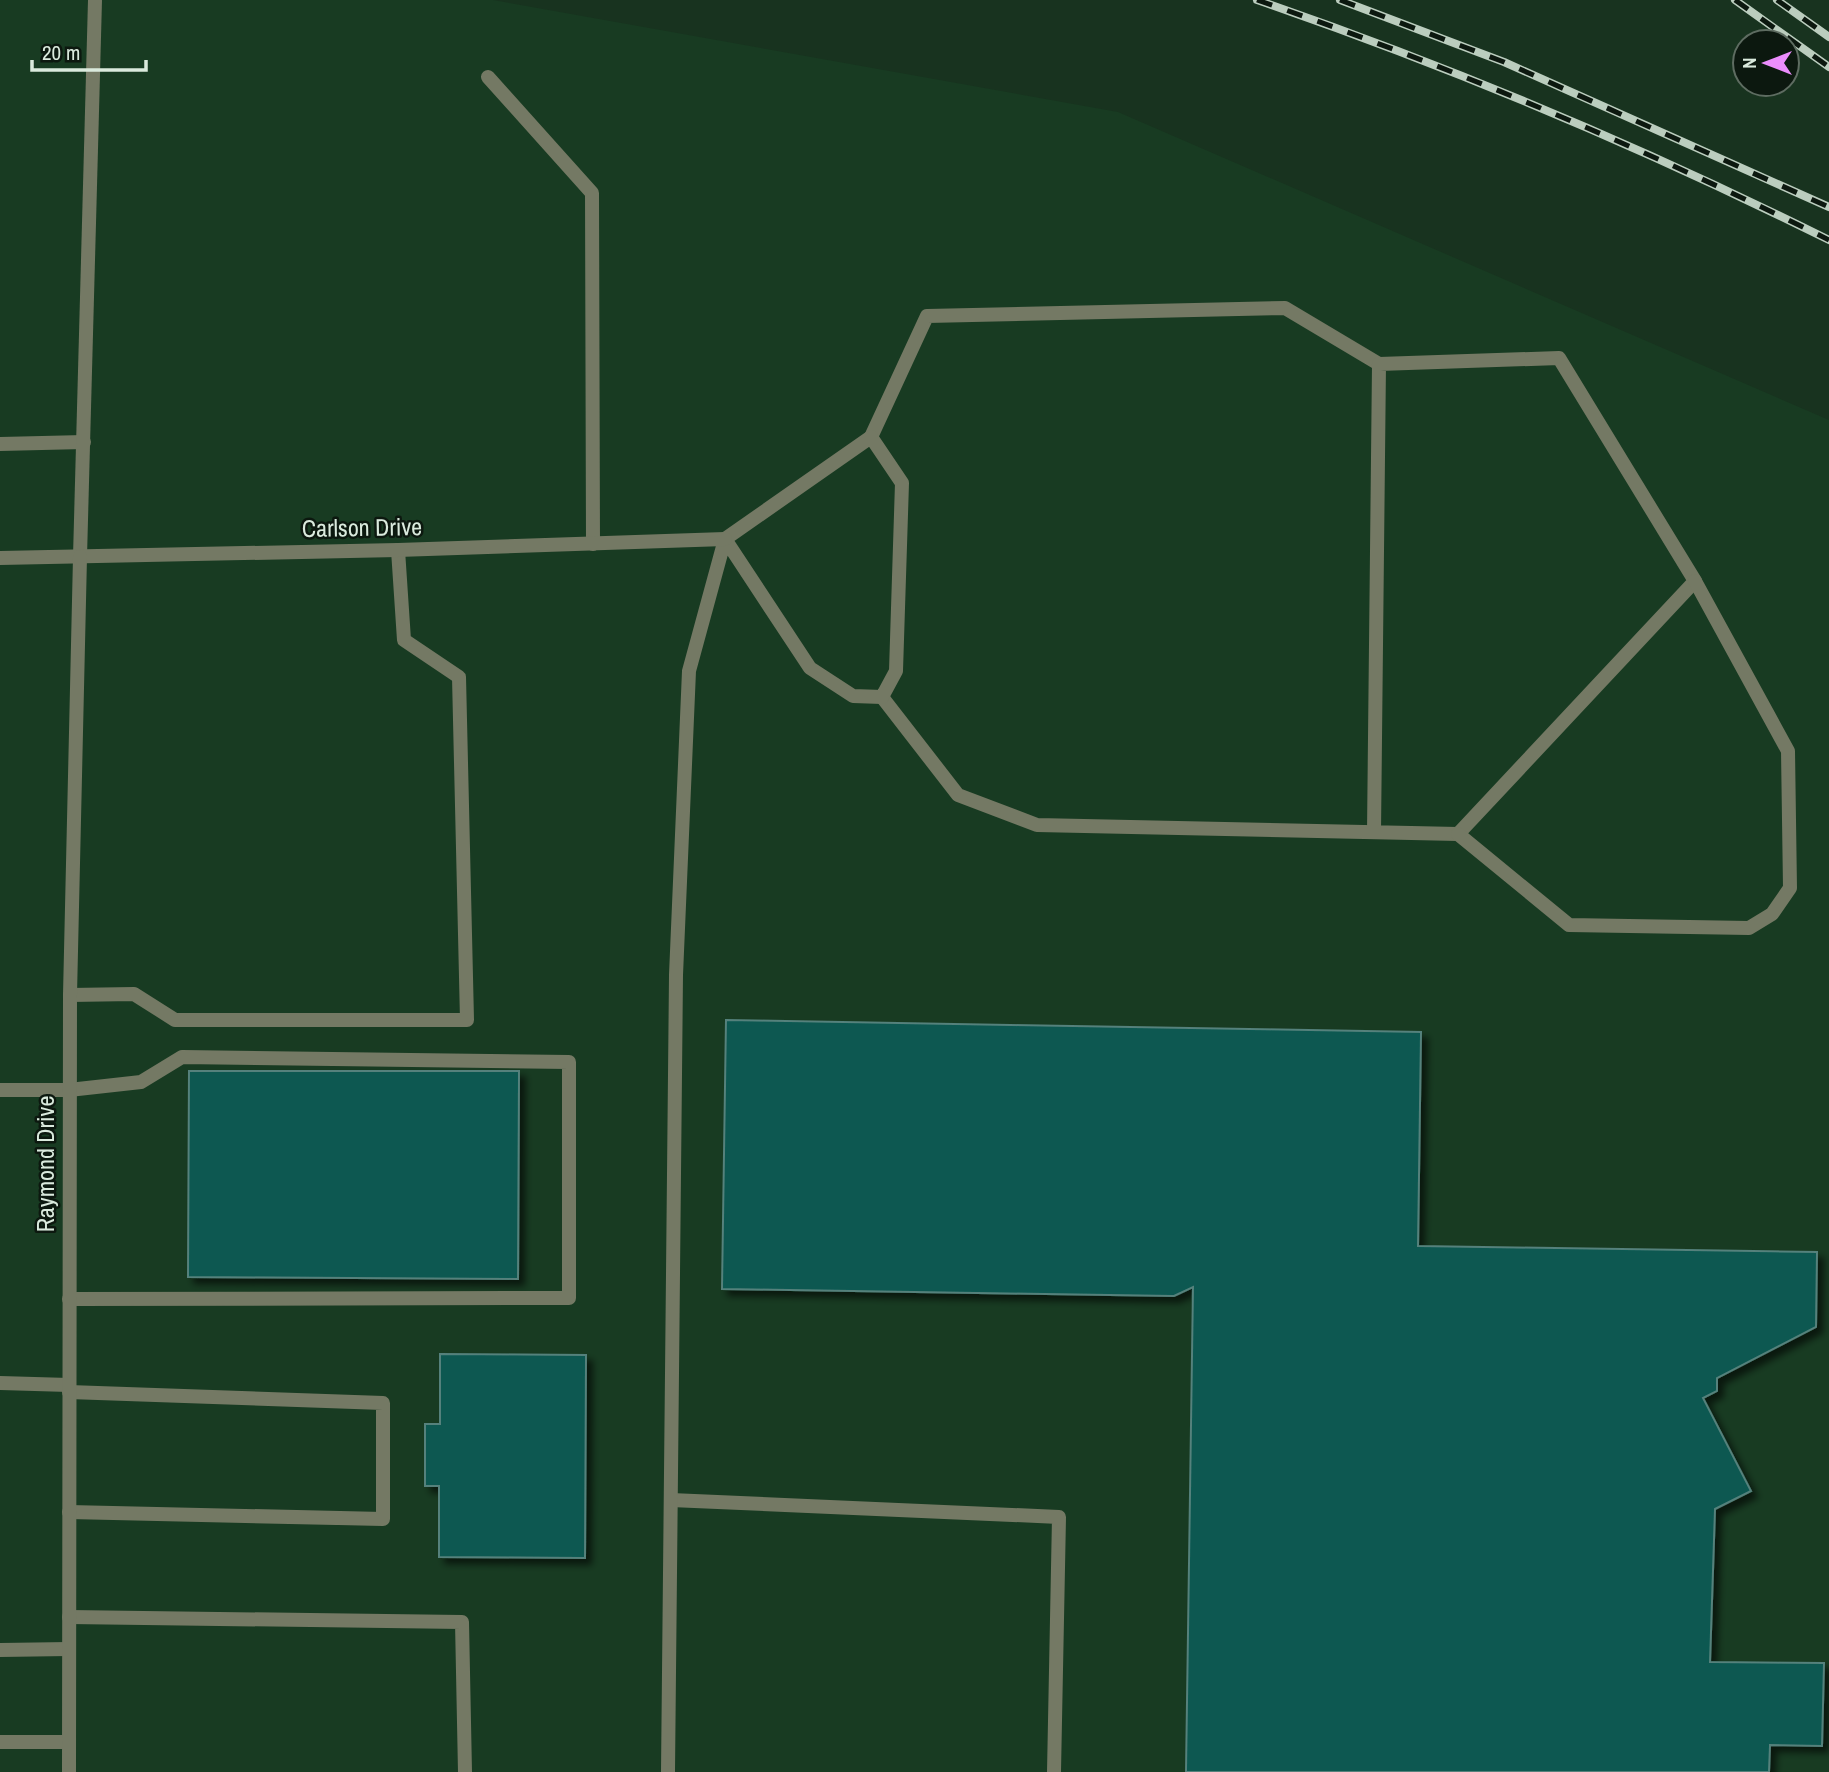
<svg xmlns="http://www.w3.org/2000/svg" width="1829" height="1772" viewBox="0 0 1829 1772" font-family="'Archivo Narrow',sans-serif">
<style>
.built{fill:#183b22}
.building{fill:#0b5851;stroke:#54817b;stroke-width:2;filter:url(#shadow)}
.lines{fill:none;stroke-linecap:round;stroke-linejoin:round}
.lane{stroke:#747964;stroke-width:14}
.street{stroke:#747964;stroke-width:14}
.rail-casing{stroke:#bbcdbe;stroke-width:8}
.rail{stroke:#0c180f;stroke-width:5;stroke-dasharray:16;stroke-linecap:butt}
.labels{text-anchor:middle;stroke-width:5;stroke-linejoin:round;paint-order:stroke}
.street-label{font-size:24px;fill:#daeadd;stroke:#0c180f}
</style>
<defs>
<filter id="shadow"><feDropShadow dx="6" dy="6" stdDeviation="3.5" flood-color="#0009"/></filter>
</defs>
<rect width="100%" height="100%" fill="#18331f"/>
<polygon class="built" points="0,0 493,0 1118,112 1829,420 1829,1772 0,1772"/>
<g class="building">
<polygon points="726,1020 1421,1032 1418,1246 1817,1252 1816,1327 1717,1378 1717,1391 1703,1398 1751,1491 1715,1509 1710,1662 1824,1663 1822,1746 1770,1745 1769,1772 1186,1772 1193,1287 1174,1296 722,1289"/>
<polygon points="189,1071 519,1071 518,1279 188,1277"/>
<polygon points="440,1354 586,1355 585,1558 439,1557 439,1486 425,1486 425,1424 440,1424"/>
</g>
<g class="lines">
<g class="lane">
<polyline points="488,77 592,193 593,544"/>
<polyline points="871,437 927,316 1285,308 1379,364"/>
<polyline points="0,444 84,442"/>
<polyline points="80,557 95,0"/>
<polyline points="882,697 958,795 1037,825 1458,834 1695,581 1559,358 1379,364 1374,832"/>
<polyline points="1458,834 1569,925 1749,928 1772,914 1790,888 1788,751 1695,581"/>
<polyline points="70,995 134,994 175,1020 467,1020 459,677 404,640 398,550"/>
<polyline points="0,1090 69,1090 141,1082 182,1057 569,1062 569,1298 69,1299"/>
<polyline points="0,1383 69,1385"/>
<polyline points="69,1392 383,1403 383,1519 69,1512"/>
<polyline points="671,1500 1059,1517 1054,1772"/>
<polyline points="69,1617 462,1622 465,1772"/>
<polyline points="0,1650 69,1649"/>
<polyline points="0,1742 69,1742"/>
<polyline points="668,1772 676,975 689,671 725,539 871,437 902,483 896,671 882,697 853,696 810,668 725,539"/>
</g>
<g class="street">
<polyline points="0,558 398,550 725,539"/>
<polyline points="69,1772 70,995 80,557"/>
</g>
<defs>
<g id="rail">
<path d="M 1257,0 C 1452,67 1644,148 1829,240"/>
<polyline points="1340,0 1504,62 1829,207"/>
<polyline points="1735,0 1829,67"/>
<polyline points="1777,0 1829,37"/>
</g>
</defs>
<use href="#rail" class="rail-casing"/>
<use href="#rail" class="rail"/>
</g>
<g class="labels">
<g class="street-label">
<text transform="translate(362 528) rotate(-1)" y="8">Carlson Drive</text>
<text transform="translate(46 1164) rotate(-90)" y="8">Raymond Drive</text>
</g>
</g>
<g transform="translate(1766 63) rotate(270)"><circle r="33" fill="#0c180f" stroke="#5e6c61" stroke-width="2"/>
<path d="M0-5L12 26L0 18L-12 26Z" fill="#eb8dfc"/>
<text y="-10" font-size="19" font-weight="bold" text-anchor="middle" fill="#daeadd">N</text>
</g>
<path d="M32 60v10h114v-10" fill="none" stroke="#daeadd" stroke-width="3.5"/>
<text x="42" y="60" font-size="21" fill="#daeadd" stroke="#0c180f" stroke-width="5" paint-order="stroke">20 m</text>
</svg>
